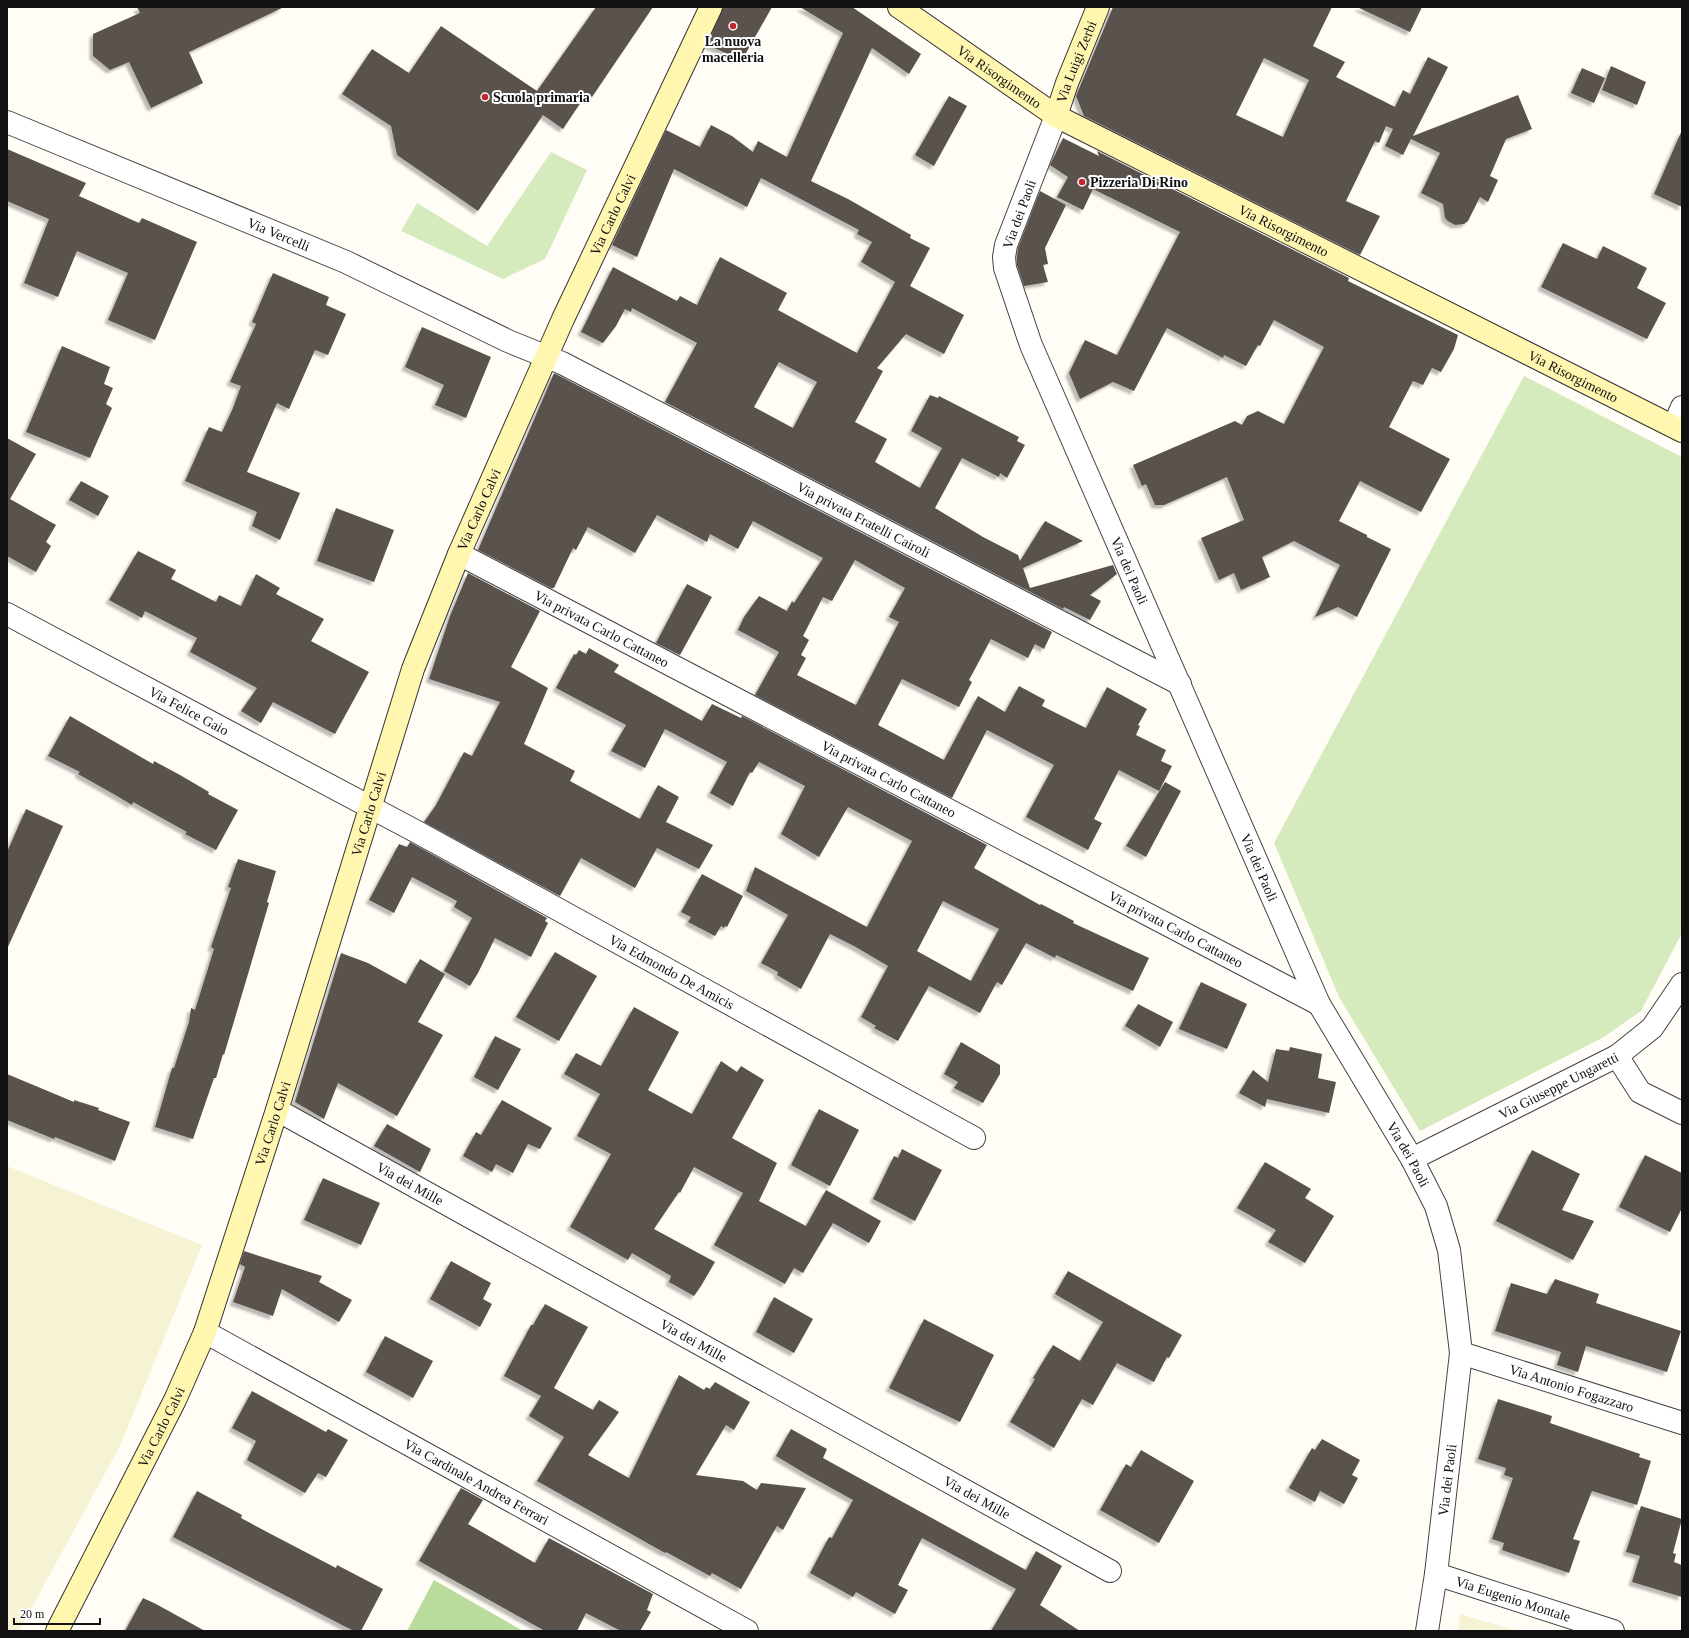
<svg xmlns="http://www.w3.org/2000/svg" width="1689" height="1638" viewBox="0 0 1689 1638" font-family="'Times New Roman',serif">
<style>
.farmland{fill:#f6f3d4}
.green{fill:#d5ebbd}
.forest{fill:#b9dc9c}
.building{fill:#5a524d;fill-rule:evenodd;filter:url(#shadow)}
.lines{fill:none;stroke-linecap:round;stroke-linejoin:round}
.street-casing{stroke:#444;stroke-width:24}
.secondary-casing{stroke:#333;stroke-width:24}
.street{stroke:#fff;stroke-width:22}
.secondary{stroke:#fff6b0;stroke-width:22}
.poi-dot{fill:#c4262e;stroke:#fff;stroke-width:1.5}
.labels{text-anchor:middle;stroke-width:4;stroke-linejoin:round;paint-order:stroke}
.poi-label{font-size:14px;font-weight:bold;fill:#111;stroke:#fff;text-anchor:start}
.street-label{font-size:14px;fill:#111;stroke:#fff}
</style>
<defs>
<filter id="shadow"><feDropShadow dx="-3.5" dy="3.5" stdDeviation="1" flood-color="#0004"/></filter>
</defs>
<rect width="100%" height="100%" fill="#fffdf5"/>
<g class="farmland">
<polygon points="7,1166 202,1245 121,1444 19,1631 7,1631"/>
<polygon points="1460,1614 1517,1631 1458,1631"/>
</g>
<g class="green">
<polygon points="551,152 587,170 545,259 503,279 401,231 417,203 487,246"/>
<polygon points="1524,376 1682,457 1682,933 1641,1011 1604,1037 1420,1131 1339,997 1274,843"/>
</g>
<polygon class="forest" points="434,1580 523,1631 407,1631"/>
<g class="building">
<polygon points="137,7 284,7 189,52 203,83 151,108 129,62 110,70 93,56 93,34 140,13"/>
<polygon points="596,7 653,7 592,97 587,93 563,129 543,115 478,211 397,155 391,126 342,94 372,49 409,73 441,26 537,91"/>
<polygon points="723,7 772,7 742,60 707,45"/>
<path d="M 800,7 L 852,7 L 921,54 L 909,74 L 872,48 L 811,181 L 848,199 L 911,235 L 910,238 L 930,248 L 910,286 L 964,315 L 944,354 L 906,334 L 877,368 L 883,371 L 855,422 L 887,439 L 875,462 L 920,488 L 942,448 L 911,431 L 930,395 L 938,398 L 939,396 L 1019,437 L 1017,441 L 1025,445 L 1007,478 L 1000,473 L 999,477 L 962,458 L 935,508 L 983,537 L 1018,555 L 1020,561 L 1045,521 L 1083,541 L 1023,568 L 1030,588 L 1113,565 L 1117,574 L 1090,595 L 1101,601 L 1090,620 L 1064,607 L 1063,609 L 665,402 L 697,343 L 632,308 L 631,312 L 625,309 L 616,326 L 603,343 L 581,332 L 613,267 L 677,301 L 680,296 L 697,305 L 720,257 L 787,293 L 778,310 L 857,353 L 895,282 L 861,262 L 872,242 L 857,234 L 859,230 L 761,178 L 747,207 L 674,169 L 637,257 L 612,245 L 666,130 L 700,147 L 711,125 L 732,136 L 753,152 L 758,141 L 787,157 L 843,33 ZM 779,362 L 817,382 L 793,428 L 754,407 Z"/>
<path d="M 1113,7 L 1332,7 L 1313,46 L 1345,62 L 1336,77 L 1395,107 L 1403,90 L 1410,94 L 1428,57 L 1448,67 L 1413,136 L 1518,95 L 1532,129 L 1506,139 L 1490,176 L 1498,180 L 1488,202 L 1480,197 L 1468,221 L 1464,224 L 1455,225 L 1448,221 L 1445,218 L 1443,204 L 1421,193 L 1440,153 L 1411,139 L 1403,155 L 1385,146 L 1393,129 L 1386,126 L 1379,143 L 1375,141 L 1346,201 L 1380,216 L 1360,255 L 1084,116 L 1076,96 ZM 1264,58 L 1309,80 L 1283,137 L 1236,115 Z"/>
<polygon points="1357,7 1422,7 1410,32"/>
<polygon points="1611,66 1646,82 1637,105 1602,90"/>
<polygon points="1582,68 1605,78 1594,103 1571,93"/>
<polygon points="949,96 967,106 934,166 915,155"/>
<polygon points="1682,130 1682,207 1654,194"/>
<polygon points="1063,138 1099,156 1097,151 1349,278 1348,281 1458,335 1454,349 1441,372 1432,368 1423,385 1413,381 1389,427 1450,459 1421,512 1360,481 1339,521 1367,535 1367,537 1391,549 1357,617 1338,607 1315,617 1340,565 1294,541 1262,557 1270,577 1241,590 1234,573 1219,580 1201,538 1244,520 1227,477 1164,505 1155,505 1146,484 1142,486 1133,465 1235,421 1242,425 1247,416 1258,411 1284,424 1324,347 1274,320 1260,346 1258,345 1246,366 1224,355 1223,358 1167,328 1134,391 1113,382 1080,399 1069,373 1085,340 1117,355 1180,232 1093,189 1083,210 1057,197 1068,177 1050,165"/>
<polygon points="7,149 86,183 79,196 139,223 142,218 197,242 155,340 108,320 128,273 77,251 58,297 24,283 49,219 7,201"/>
<polygon points="1040,191 1066,205 1045,248 1048,264 1043,265 1048,282 1024,286 1017,265 1017,257 1018,248"/>
<polygon points="1563,243 1597,259 1603,246 1647,268 1637,288 1666,303 1647,339 1541,287"/>
<polygon points="273,273 329,297 326,305 346,314 328,355 315,350 289,409 277,403 247,472 300,493 280,540 252,526 257,512 185,481 209,427 222,432 233,408 241,386 230,382 256,324 252,322"/>
<polygon points="422,327 491,357 466,418 435,405 444,385 405,367"/>
<polygon points="62,346 110,367 104,384 113,388 106,404 112,408 90,458 26,432"/>
<path d="M 554,373 L 1052,632 L 1044,649 L 1035,644 L 1028,658 L 991,639 L 969,680 L 972,682 L 959,707 L 902,679 L 878,725 L 944,760 L 978,696 L 1005,712 L 1019,686 L 1045,700 L 1042,706 L 1086,728 L 1107,687 L 1147,709 L 1138,725 L 1140,726 L 1136,735 L 1166,750 L 1161,761 L 1172,766 L 1159,791 L 1119,770 L 1094,819 L 1102,823 L 1088,850 L 1026,817 L 1054,765 L 987,730 L 952,798 L 755,695 L 779,652 L 738,630 L 744,617 L 759,596 L 787,611 L 792,601 L 794,603 L 823,558 L 753,521 L 738,549 L 710,534 L 707,542 L 657,515 L 635,553 L 588,527 L 576,550 L 573,548 L 554,588 L 551,588 L 478,550 ZM 855,560 L 905,588 L 889,617 L 899,622 L 856,705 L 797,675 L 806,658 L 801,655 L 809,640 L 803,636 L 823,597 L 832,601 Z"/>
<polygon points="7,438 36,454 10,499 56,525 46,542 51,546 36,572 7,556"/>
<polygon points="81,481 109,496 98,516 69,500"/>
<polygon points="336,508 394,530 374,582 317,561"/>
<polygon points="138,551 176,570 171,579 216,602 219,595 241,606 256,574 280,588 276,594 324,619 311,641 369,672 335,734 273,702 261,723 241,711 257,688 190,652 197,638 145,611 142,618 109,600"/>
<polygon points="468,573 540,611 511,667 548,688 524,744 575,771 570,781 640,819 658,785 679,797 666,822 713,845 699,869 657,848 635,888 581,858 560,896 424,822 436,805 464,752 472,756 500,702 429,679 450,616"/>
<polygon points="687,584 712,597 680,655 656,643"/>
<path d="M 589,648 L 619,665 L 614,672 L 702,721 L 712,704 L 741,718 L 742,716 L 987,845 L 974,868 L 1040,905 L 1041,904 L 1074,921 L 1073,923 L 1149,958 L 1133,991 L 1056,955 L 1055,958 L 1026,943 L 1002,985 L 997,982 L 980,1013 L 929,986 L 898,1041 L 874,1028 L 876,1026 L 861,1017 L 888,966 L 854,946 L 830,934 L 801,989 L 777,975 L 778,972 L 761,963 L 788,915 L 746,891 L 755,867 L 867,927 L 912,841 L 848,807 L 819,857 L 781,834 L 805,786 L 759,762 L 752,773 L 750,772 L 733,806 L 710,793 L 727,762 L 665,729 L 645,768 L 611,751 L 626,725 L 556,688 L 574,654 L 576,655 L 579,650 L 586,654 ZM 943,901 L 999,929 L 971,981 L 917,951 Z"/>
<polygon points="70,716 153,764 154,761 180,775 209,792 208,794 238,810 216,850 185,834 187,832 133,802 132,805 117,796 78,774 80,772 48,756"/>
<polygon points="1165,782 1181,791 1146,857 1126,846"/>
<polygon points="26,809 63,826 7,949 7,852"/>
<polygon points="410,842 547,918 545,921 548,923 531,957 495,938 478,973 470,986 444,971 472,918 454,907 457,901 412,877 394,913 369,900 399,844 407,847"/>
<polygon points="238,859 276,871 267,902 269,903 224,1055 223,1054 216,1078 214,1078 193,1139 155,1127 172,1068 174,1068 189,1022 191,1008 195,1010 214,949 211,947 231,888 228,887"/>
<polygon points="702,874 743,896 727,927 725,926 724,928 721,926 715,936 688,922 691,917 681,912"/>
<polygon points="555,952 597,976 559,1041 516,1017"/>
<polygon points="341,953 368,963 406,984 420,959 445,974 418,1022 443,1035 397,1116 338,1083 324,1119 295,1102"/>
<polygon points="1201,982 1247,1004 1227,1049 1179,1029"/>
<polygon points="1138,1004 1173,1022 1160,1047 1125,1026"/>
<polygon points="634,1007 679,1032 648,1090 692,1114 721,1061 737,1072 741,1066 764,1080 732,1138 777,1163 759,1201 806,1226 826,1190 881,1221 869,1243 833,1223 803,1273 794,1268 785,1284 714,1245 743,1193 694,1167 680,1193 679,1192 654,1229 715,1262 701,1286 694,1296 669,1282 671,1276 632,1253 628,1260 570,1227 611,1154 577,1136 600,1094 564,1074 576,1053 601,1066"/>
<polygon points="495,1036 521,1049 498,1090 474,1077"/>
<polygon points="961,1042 1000,1065 1000,1074 983,1103 954,1088 958,1082 944,1074"/>
<polygon points="1290,1047 1322,1054 1318,1078 1336,1082 1329,1113 1267,1099 1265,1107 1239,1093 1253,1070 1268,1082 1276,1049 1289,1051"/>
<polygon points="7,1074 74,1102 74,1100 99,1108 98,1110 130,1122 115,1161 55,1137 54,1139 7,1120"/>
<polygon points="502,1100 552,1128 540,1149 528,1144 513,1173 496,1164 492,1172 463,1156 476,1132 481,1135"/>
<polygon points="819,1109 859,1130 830,1186 791,1165"/>
<polygon points="387,1124 431,1149 420,1172 374,1146"/>
<polygon points="902,1149 942,1170 915,1221 873,1199 894,1156 898,1158"/>
<polygon points="1532,1150 1580,1174 1562,1210 1594,1221 1573,1260 1496,1221"/>
<polygon points="1645,1155 1682,1173 1682,1208 1670,1232 1619,1207"/>
<polygon points="1265,1162 1311,1189 1305,1198 1334,1216 1305,1263 1268,1242 1276,1230 1237,1208"/>
<polygon points="323,1178 380,1203 361,1245 304,1220"/>
<polygon points="244,1251 322,1276 319,1282 352,1300 339,1322 282,1289 273,1316 233,1302 245,1267 240,1264"/>
<polygon points="451,1261 491,1283 483,1299 492,1304 480,1327 430,1299"/>
<polygon points="1068,1271 1182,1335 1169,1358 1167,1357 1154,1382 1117,1363 1093,1405 1082,1399 1054,1448 1010,1422 1035,1379 1033,1378 1053,1345 1080,1361 1103,1322 1055,1294"/>
<polygon points="1555,1279 1599,1294 1596,1303 1681,1331 1667,1372 1586,1346 1578,1372 1557,1365 1561,1352 1495,1331 1511,1283 1547,1294"/>
<polygon points="774,1297 813,1319 794,1353 756,1332"/>
<polygon points="545,1304 588,1327 554,1388 593,1410 599,1400 619,1412 588,1455 629,1478 679,1375 704,1390 706,1387 710,1389 715,1382 750,1402 734,1430 726,1425 696,1475 743,1481 757,1490 761,1483 806,1488 783,1530 777,1526 741,1589 712,1573 710,1576 666,1552 665,1553 537,1481 564,1437 529,1416 541,1396 504,1376 531,1325 533,1325"/>
<polygon points="924,1319 994,1355 960,1422 889,1388"/>
<polygon points="385,1336 433,1361 413,1398 366,1372"/>
<polygon points="252,1391 326,1432 328,1429 348,1440 326,1477 318,1473 305,1493 247,1460 256,1441 232,1428"/>
<polygon points="1498,1399 1552,1416 1550,1423 1640,1454 1639,1457 1651,1461 1637,1505 1592,1491 1573,1539 1580,1541 1569,1573 1502,1550 1504,1543 1492,1539 1513,1478 1504,1475 1506,1468 1478,1459"/>
<polygon points="791,1429 827,1449 823,1458 1026,1570 1036,1551 1062,1566 1040,1605 1080,1631 991,1631 1016,1589 922,1538 898,1585 908,1590 895,1614 856,1592 853,1597 810,1573 829,1537 832,1538 853,1500 806,1474 776,1456"/>
<polygon points="1322,1439 1360,1460 1352,1475 1358,1478 1344,1504 1320,1491 1315,1502 1289,1488 1312,1448 1315,1450"/>
<polygon points="1141,1450 1194,1481 1159,1543 1100,1510 1126,1464 1131,1467"/>
<polygon points="461,1488 483,1500 468,1524 535,1563 549,1538 653,1594 647,1610 651,1612 640,1631 621,1631 586,1613 577,1631 545,1631 419,1561"/>
<polygon points="197,1491 242,1515 241,1518 267,1532 336,1568 337,1565 383,1589 361,1631 354,1631 342,1625 173,1537"/>
<polygon points="1641,1506 1682,1519 1673,1553 1676,1554 1674,1562 1682,1565 1682,1597 1632,1582 1640,1556 1626,1552"/>
<polygon points="143,1598 156,1604 205,1631 125,1631"/>
</g>
<g class="lines">
<defs>
<g id="street">
<path id="s1" d="M 1056,116 L 1006,245 L 1004,257 L 1005,268 L 1031,345 L 1319,1004 L 1412,1159 L 1436,1206 L 1449,1250 L 1461,1353 L 1436,1574 L 1427,1631"/>
<path id="s2" d="M 7,122 L 346,262 L 508,341 L 562,363 L 1180,684"/>
<polyline points="1674,426 1682,407"/>
<path id="s3" d="M 459,554 L 1319,1004"/>
<path id="s4" d="M 7,614 L 419,833 L 974,1138"/>
<polyline points="1617,1056 1640,1092 1682,1113"/>
<path id="s5" d="M 277,1110 L 1110,1571"/>
<path id="s6" d="M 1412,1159 L 1617,1056 L 1652,1028 L 1682,984"/>
<path id="s7" d="M 205,1332 L 747,1631"/>
<path id="s8" d="M 1461,1353 L 1682,1423"/>
<path id="s9" d="M 1436,1574 L 1613,1631"/>
</g>
<g id="secondary">
<path id="s10" d="M 899,7 L 1056,116 L 1682,431"/>
<path id="s11" d="M 1056,116 L 1067,83 L 1098,7"/>
<path id="s12" d="M 57,1631 L 175,1400 L 205,1332 L 277,1110 L 413,669 L 459,554 L 563,319 L 711,7"/>
</g>
</defs>
<use href="#street" class="street-casing"/>
<use href="#secondary" class="secondary-casing"/>
<use href="#street" class="street"/>
<use href="#secondary" class="secondary"/>
</g>
<g class="poi-dot">
<circle cx="733" cy="26" r="4"/>
<circle cx="485" cy="97" r="4"/>
<circle cx="1082" cy="182" r="4"/>
</g>
<g class="labels">
<g class="poi-label">
<text x="733" y="46" text-anchor="middle">La nuova<tspan x="733" dy="16">macelleria</tspan></text>
<text x="493" y="102">Scuola primaria</text>
<text x="1090" y="187">Pizzeria Di Rino</text>
</g>
<g class="street-label">
<text dy="5" stroke="none"><textPath href="#s11" startOffset="58">Via Luigi Zerbi</textPath></text>
<text dy="5" stroke="none"><textPath href="#s10" startOffset="122">Via Risorgimento</textPath></text>
<text dy="5" stroke="none"><textPath href="#s12" startOffset="1525">Via Carlo Calvi</textPath></text>
<text transform="translate(1019 214) rotate(-70)" y="5">Via dei Paoli</text>
<text dy="5" stroke="none"><textPath href="#s10" startOffset="446">Via Risorgimento</textPath></text>
<text dy="5" stroke="none"><textPath href="#s2" startOffset="294">Via Vercelli</textPath></text>
<text dy="5" stroke="none"><textPath href="#s10" startOffset="770">Via Risorgimento</textPath></text>
<text dy="5" stroke="none"><textPath href="#s12" startOffset="1201">Via Carlo Calvi</textPath></text>
<text dy="5" stroke="none"><textPath href="#s2" startOffset="945">Via privata Fratelli Cairoli</textPath></text>
<text dy="5" stroke="none"><textPath href="#s1" startOffset="489">Via dei Paoli</textPath></text>
<text dy="5" stroke="none"><textPath href="#s3" startOffset="161">Via privata Carlo Cattaneo</textPath></text>
<text dy="5" stroke="none"><textPath href="#s4" startOffset="206">Via Felice Gaio</textPath></text>
<text dy="5" stroke="none"><textPath href="#s3" startOffset="485">Via privata Carlo Cattaneo</textPath></text>
<text dy="5" stroke="none"><textPath href="#s12" startOffset="877">Via Carlo Calvi</textPath></text>
<text dy="5" stroke="none"><textPath href="#s1" startOffset="813">Via dei Paoli</textPath></text>
<text dy="5" stroke="none"><textPath href="#s3" startOffset="809">Via privata Carlo Cattaneo</textPath></text>
<text dy="5" stroke="none"><textPath href="#s4" startOffset="755">Via Edmondo De Amicis</textPath></text>
<text dy="5" stroke="none"><textPath href="#s6" startOffset="164">Via Giuseppe Ungaretti</textPath></text>
<text dy="5" stroke="none"><textPath href="#s12" startOffset="553">Via Carlo Calvi</textPath></text>
<text dy="5" stroke="none"><textPath href="#s1" startOffset="1137">Via dei Paoli</textPath></text>
<text dy="5" stroke="none"><textPath href="#s5" startOffset="152">Via dei Mille</textPath></text>
<text dy="5" stroke="none"><textPath href="#s5" startOffset="476">Via dei Mille</textPath></text>
<text dy="5" stroke="none"><textPath href="#s8" startOffset="116">Via Antonio Fogazzaro</textPath></text>
<text dy="5" stroke="none"><textPath href="#s12" startOffset="229">Via Carlo Calvi</textPath></text>
<text transform="translate(1447 1480) rotate(-83)" y="5">Via dei Paoli</text>
<text dy="5" stroke="none"><textPath href="#s7" startOffset="310">Via Cardinale Andrea Ferrari</textPath></text>
<text dy="5" stroke="none"><textPath href="#s5" startOffset="800">Via dei Mille</textPath></text>
<text dy="5" stroke="none"><textPath href="#s9" startOffset="81">Via Eugenio Montale</textPath></text>
</g>
</g>
<rect width="1689" height="1638" fill="none" stroke="#111111" stroke-width="16"/>
<path d="M14 1618v6h86v-6" fill="none" stroke="#111111" stroke-width="2"/>
<text x="20" y="1618" font-size="12" fill="#111111" stroke="#ffffff" stroke-width="3" paint-order="stroke">20 m</text>
</svg>
